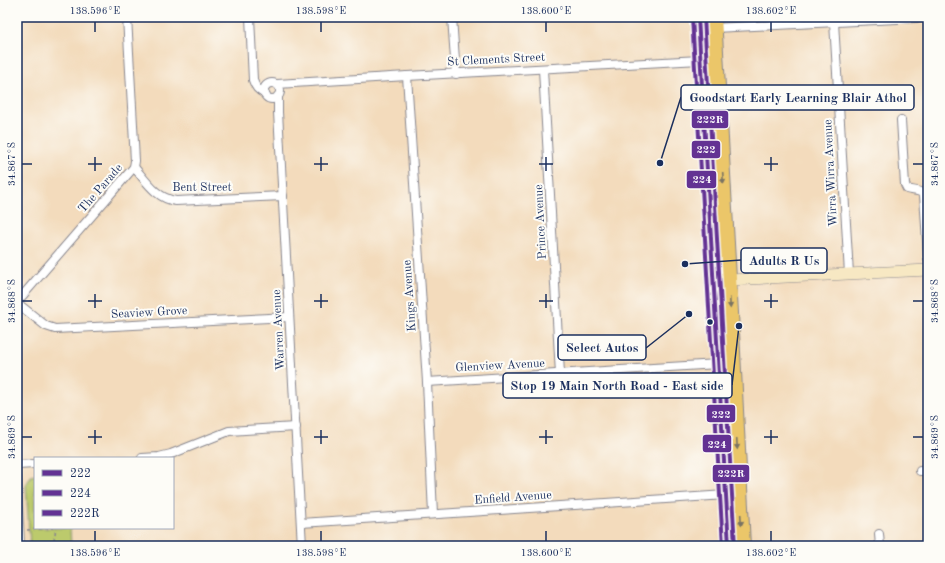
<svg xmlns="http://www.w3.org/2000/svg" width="945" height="563" viewBox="0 0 945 563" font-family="'Old Standard TT',serif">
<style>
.green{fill:#bcca6c;stroke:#6c7c65}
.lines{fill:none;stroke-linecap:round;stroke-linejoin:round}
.street-casing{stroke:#87858d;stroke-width:10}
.secondary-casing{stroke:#87858d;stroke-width:12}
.highway-casing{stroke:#87858d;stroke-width:16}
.path{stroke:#87858d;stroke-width:1.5;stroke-dasharray:3 3;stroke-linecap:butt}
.street{stroke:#fff;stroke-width:8}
.secondary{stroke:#f7e8c3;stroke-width:11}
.highway{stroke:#ebc669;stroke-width:14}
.bus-1-casing{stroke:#fdfcf7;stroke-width:7}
.bus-2-casing{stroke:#fdfcf7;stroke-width:7}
.bus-3-casing{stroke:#fdfcf7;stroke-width:7}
.bus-1{stroke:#633293;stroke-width:4}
.bus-2{stroke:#633293;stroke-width:4}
.bus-3{stroke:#633293;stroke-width:4}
.oneway{fill:#797363}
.ticks{fill:none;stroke:#1b2f5e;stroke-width:1.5}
.bus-dot{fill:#1b2f5e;stroke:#fdfcf7;stroke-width:1.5}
.labels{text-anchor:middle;stroke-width:4;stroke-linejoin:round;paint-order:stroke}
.street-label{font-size:12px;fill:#1b2f5e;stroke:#fdfcf7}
.leader{fill:none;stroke:#1b2f5e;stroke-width:1.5}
.callout-dot{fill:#1b2f5e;stroke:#fdfcf7;stroke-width:1.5}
.callout{fill:#fdfcf7;stroke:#1b2f5e;stroke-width:1.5}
.callout-label{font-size:13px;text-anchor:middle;font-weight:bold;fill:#1b2f5e}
.line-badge{stroke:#fdfcf7;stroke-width:1.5}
.badge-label{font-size:11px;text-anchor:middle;font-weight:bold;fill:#fff}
.neatline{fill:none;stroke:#1b2f5e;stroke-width:1.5}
.ticks-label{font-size:10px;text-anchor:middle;fill:#1b2f5e}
</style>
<rect width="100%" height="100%" fill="#fdfcf7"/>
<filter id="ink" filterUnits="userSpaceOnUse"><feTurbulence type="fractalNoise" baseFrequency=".025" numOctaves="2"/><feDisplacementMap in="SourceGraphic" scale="8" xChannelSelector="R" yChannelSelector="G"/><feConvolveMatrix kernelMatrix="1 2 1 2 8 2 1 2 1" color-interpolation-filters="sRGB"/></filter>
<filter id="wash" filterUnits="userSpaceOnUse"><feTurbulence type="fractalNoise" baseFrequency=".012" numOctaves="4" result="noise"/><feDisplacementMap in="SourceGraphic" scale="16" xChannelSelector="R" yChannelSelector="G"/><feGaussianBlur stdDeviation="0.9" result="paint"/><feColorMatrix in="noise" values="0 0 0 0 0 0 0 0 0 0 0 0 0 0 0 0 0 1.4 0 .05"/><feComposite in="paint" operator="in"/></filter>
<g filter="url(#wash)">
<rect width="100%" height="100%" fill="#f3dbbc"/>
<polygon class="green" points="35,475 35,528 70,528 71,546 30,546 26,485 31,476"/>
</g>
<g filter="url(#ink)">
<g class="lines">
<defs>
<g id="street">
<path d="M 250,17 L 253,80 C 255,87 258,90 265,94"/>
<polyline points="452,17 456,74"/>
<polyline points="834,22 849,274"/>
<polyline points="714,28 917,18"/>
<polyline points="543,69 560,374"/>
<polyline points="407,76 427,382 433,514"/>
<circle cx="272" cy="91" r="8"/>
<polyline points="277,84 407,76 700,60"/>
<polyline points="278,96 278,112 302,546"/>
<path d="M 901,120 L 905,185 L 907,189 C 913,191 921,190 924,195 L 928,258"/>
<path d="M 134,167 C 146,181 157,199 176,201 L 283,196"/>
<polyline points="17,302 134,167 135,161 127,17"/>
<polyline points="17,303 46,326 55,329 289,317"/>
<polyline points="427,382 718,364"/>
<polyline points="142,458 159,457 171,454 229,431 296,427"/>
<polyline points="17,465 35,464"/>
<polyline points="920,471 928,471"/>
<polyline points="17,478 20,546"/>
<polyline points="301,523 726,495"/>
<polyline points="879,534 880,546"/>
</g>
<polyline id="secondary" points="729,280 928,270"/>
<g id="highway">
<polyline points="698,17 729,546"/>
<polyline points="714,17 731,313 743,546"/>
</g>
</defs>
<use href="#street" class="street-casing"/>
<use href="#secondary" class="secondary-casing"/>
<use href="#highway" class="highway-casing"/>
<g class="path">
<polyline points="27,530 53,528"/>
<polyline points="53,546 56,528"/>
</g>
<use href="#street" class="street"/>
<use href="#secondary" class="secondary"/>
<use href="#highway" class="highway"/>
<defs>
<polyline id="bus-1" points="698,17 729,546"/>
<polyline id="bus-2" points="692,17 723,546"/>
<polyline id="bus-3" points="704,17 735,546"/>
</defs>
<use href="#bus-1" class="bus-1-casing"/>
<use href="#bus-2" class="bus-2-casing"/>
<use href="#bus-3" class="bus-3-casing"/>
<use href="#bus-1" class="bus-1"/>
<use href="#bus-2" class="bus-2"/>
<use href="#bus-3" class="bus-3"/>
</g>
<defs><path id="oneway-solid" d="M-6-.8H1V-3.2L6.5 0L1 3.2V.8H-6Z"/></defs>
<g class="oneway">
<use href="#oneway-solid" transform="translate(723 178) rotate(87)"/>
<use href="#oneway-solid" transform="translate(730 303) rotate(87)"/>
<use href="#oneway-solid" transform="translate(737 444) rotate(87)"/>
<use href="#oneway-solid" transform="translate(741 520) rotate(87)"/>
</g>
</g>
<path class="ticks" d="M 95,22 L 95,32M 321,22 L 321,32M 546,22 L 546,32M 771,22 L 771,32M 95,157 L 95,171M 321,157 L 321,171M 546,157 L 546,171M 771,157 L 771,171M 22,164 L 32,164M 88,164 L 102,164M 314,164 L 328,164M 539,164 L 553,164M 764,164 L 778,164M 913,164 L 923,164M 95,294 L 95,308M 321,294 L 321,308M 546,294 L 546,308M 771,294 L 771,308M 22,301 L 32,301M 88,301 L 102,301M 314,301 L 328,301M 539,301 L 553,301M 764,301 L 778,301M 913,301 L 923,301M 95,430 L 95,444M 321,430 L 321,444M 546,430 L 546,444M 771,430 L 771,444M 22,437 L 32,437M 88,437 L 102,437M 314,437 L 328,437M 539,437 L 553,437M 764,437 L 778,437M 913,437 L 923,437M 95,531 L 95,541M 321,531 L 321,541M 546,531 L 546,541M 771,531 L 771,541"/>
<circle class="bus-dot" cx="710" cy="322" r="3.5"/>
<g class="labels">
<g class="street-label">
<text transform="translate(496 59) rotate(-3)" y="4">St Clements Street</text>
<text transform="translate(830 173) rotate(-93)" y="4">Wirra Wirra Avenue</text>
<text x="202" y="191">Bent Street</text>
<text transform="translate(100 188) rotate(-49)" y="4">The Parade</text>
<text transform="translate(540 222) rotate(-93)" y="4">Prince Avenue</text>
<text transform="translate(409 296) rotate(-94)" y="4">Kings Avenue</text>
<text transform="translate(149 312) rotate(-3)" y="4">Seaview Grove</text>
<text transform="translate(278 330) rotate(-93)" y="4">Warren Avenue</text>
<text transform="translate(500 365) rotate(-3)" y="4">Glenview Avenue</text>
<text transform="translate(513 497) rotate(-4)" y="4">Enfield Avenue</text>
</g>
</g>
<path class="leader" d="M660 163L681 97M685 264L741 260M689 314L646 348M739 326L732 385"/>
<g class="callout-dot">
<circle cx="660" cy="163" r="4"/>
<circle cx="685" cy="264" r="4"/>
<circle cx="689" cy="314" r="4"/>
<circle cx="739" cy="326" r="4"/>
</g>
<g class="callout">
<rect x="681" y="85" width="233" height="25" rx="4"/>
<rect x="741" y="248" width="86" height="25" rx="4"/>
<rect x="558" y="335" width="88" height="25" rx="4"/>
<rect x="503" y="373" width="229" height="25" rx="4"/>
</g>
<g class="callout-label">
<text x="798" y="102">Goodstart Early Learning Blair Athol</text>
<text x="784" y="265">Adults R Us</text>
<text x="602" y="352">Select Autos</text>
<text x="617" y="390">Stop 19 Main North Road - East side</text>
</g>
<g class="line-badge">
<rect x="691" y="110" width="38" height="19" rx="4" fill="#633293"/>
<rect x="691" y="140" width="30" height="19" rx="4" fill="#633293"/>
<rect x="686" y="170" width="31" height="19" rx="4" fill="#633293"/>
<rect x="706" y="404" width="30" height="19" rx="4" fill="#633293"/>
<rect x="702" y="434" width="30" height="19" rx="4" fill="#633293"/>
<rect x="712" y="464" width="38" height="19" rx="4" fill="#633293"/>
</g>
<g class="badge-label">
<text x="710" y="123">222R</text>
<text x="706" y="153">222</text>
<text x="702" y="183">224</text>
<text x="721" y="418">222</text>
<text x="717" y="448">224</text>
<text x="731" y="477">222R</text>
</g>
<rect width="945" height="563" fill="none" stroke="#fdfcf7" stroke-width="44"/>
<rect x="34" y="457" width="140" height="72" fill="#fdfcf7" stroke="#a3aaba"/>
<rect x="42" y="470" width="20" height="6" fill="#633293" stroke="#a3aaba"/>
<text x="70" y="477" font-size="12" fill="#1b2f5e">222</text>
<rect x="42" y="490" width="20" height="6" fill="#633293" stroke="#a3aaba"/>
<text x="70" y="497" font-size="12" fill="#1b2f5e">224</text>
<rect x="42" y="510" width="20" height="6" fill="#633293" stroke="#a3aaba"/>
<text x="70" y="517" font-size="12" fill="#1b2f5e">222R</text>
<rect x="22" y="22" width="901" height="519" class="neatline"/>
<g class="ticks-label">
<text x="95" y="14">138.596°E</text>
<text x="321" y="14">138.598°E</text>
<text x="546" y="14">138.600°E</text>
<text x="771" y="14">138.602°E</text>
<text transform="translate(11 164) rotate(-90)" y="4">34.867°S</text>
<text transform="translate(934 164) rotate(-90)" y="4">34.867°S</text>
<text transform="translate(11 301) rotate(-90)" y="4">34.868°S</text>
<text transform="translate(934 301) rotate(-90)" y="4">34.868°S</text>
<text transform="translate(11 437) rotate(-90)" y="4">34.869°S</text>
<text transform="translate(934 437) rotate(-90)" y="4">34.869°S</text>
<text x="95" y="556">138.596°E</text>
<text x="321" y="556">138.598°E</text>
<text x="546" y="556">138.600°E</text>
<text x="771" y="556">138.602°E</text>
</g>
</svg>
